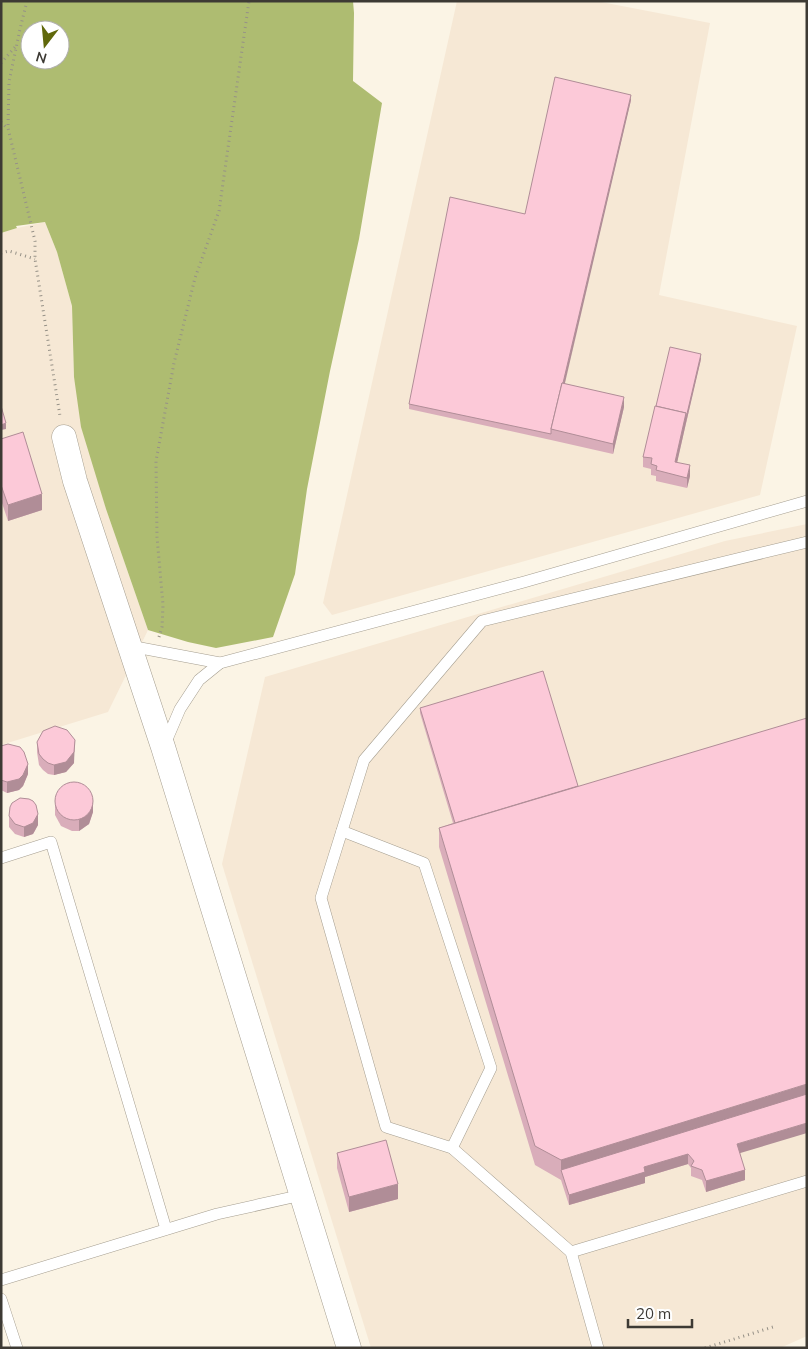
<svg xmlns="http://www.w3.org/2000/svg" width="808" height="1349" viewBox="0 0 808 1349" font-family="Mulish,sans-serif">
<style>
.industrial{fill:#f6e8d5}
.forest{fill:#aebc71;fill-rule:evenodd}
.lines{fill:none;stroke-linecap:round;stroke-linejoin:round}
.service-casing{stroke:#a59e90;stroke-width:12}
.minor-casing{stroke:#a59e90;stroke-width:25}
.path{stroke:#969187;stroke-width:3;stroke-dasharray:1 4;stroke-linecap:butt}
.service{stroke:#fff;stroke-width:11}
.minor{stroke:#fff;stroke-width:24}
.wall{fill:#d9adba}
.shaded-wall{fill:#b08d97}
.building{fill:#fcc9d8;stroke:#b08d97}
</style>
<rect width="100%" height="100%" fill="#fbf4e5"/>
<g class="industrial">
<polygon points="457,1 596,1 710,23 659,295 797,326 760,495 332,615 323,603"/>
<polygon points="45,222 57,252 72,306 74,377 106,509 148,630 108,712 1,745 1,233 17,228"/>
<polygon points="807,524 807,1336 780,1348 371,1348 222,864 265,677 725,541"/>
</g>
<path class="forest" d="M 1,1 L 353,1 L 354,13 L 353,81 L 382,103 L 359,239 L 330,371 L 307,489 L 295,574 L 273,637 L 216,648 L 188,642 L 148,630 L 106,509 L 81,427 L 74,377 L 72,306 L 57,252 L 45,222 L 16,226 L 17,228 L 1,233 ZM 30,30 L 60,30 L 60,60 L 30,60 Z"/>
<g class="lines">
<defs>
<g id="service">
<polyline points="130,646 220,663"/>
<polyline points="165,744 180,709 199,680 220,663 524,582 807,501"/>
<polyline points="342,831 424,863 491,1068 452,1148"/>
<polyline points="1,858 51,842 166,1229"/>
<polyline points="571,1252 807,1181"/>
<polyline points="1,1280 217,1214 302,1195"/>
<polyline points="1,1299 17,1348"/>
<polyline points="598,1348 571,1252 452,1148 386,1127 321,898 364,760 482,621 807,542"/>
</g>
<polyline id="minor" points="64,437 75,481 163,747 349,1348"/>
</defs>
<use href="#service" class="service-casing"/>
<use href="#minor" class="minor-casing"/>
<g class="path">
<polyline points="27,1 20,29 9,82 8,128 35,241 35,259 60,416"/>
<polyline points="1,63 15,47"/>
<polyline points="1,122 7,128"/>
<polyline points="1,253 9,251 35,259"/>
<polyline points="159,637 162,627 163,605 157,537 156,461 174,363 195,278 219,211 249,1"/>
<polyline points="705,1348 773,1327"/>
</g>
<use href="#service" class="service"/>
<use href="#minor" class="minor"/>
</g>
<g class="wall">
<polygon points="631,100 564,383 624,407 613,454 551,440 409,409 409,404 525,214"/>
<polygon points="701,359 677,462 690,476 687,488 656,481 656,476 651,475 651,469 643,467 643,457"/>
<polygon points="1,439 42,510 8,521 1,500"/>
<polygon points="420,708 578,786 740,1153 745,1180 706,1192 702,1180 691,1176 691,1168 688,1164 645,1177 645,1183 569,1205 561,1180 535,1165 439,847 439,828 453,823 420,713"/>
<polygon points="37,742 74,763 66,772 54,775 48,774 43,770 39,765 37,752"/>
<polygon points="1,746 28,774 23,786 19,790 7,793 1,790"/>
<polygon points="55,804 93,812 89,824 79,831 72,831 61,826 55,815"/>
<polygon points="9,816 38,825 33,834 24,837 15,834 9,827"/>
<polygon points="337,1153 398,1199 349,1212 337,1168"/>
</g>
<g class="shaded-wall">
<polygon points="631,95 631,100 554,430 552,430"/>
<polygon points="701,354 701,359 686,423 686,418"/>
<polygon points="624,397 624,407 613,454 613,444"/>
<polygon points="686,413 686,423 675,472 675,462"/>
<polygon points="6,423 6,429 1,430 1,425"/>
<polygon points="690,465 690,476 687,488 687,478"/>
<polygon points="42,494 42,510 8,521 8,505"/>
<polygon points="75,740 74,763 66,772 54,775 54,765"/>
<polygon points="28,764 28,774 23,786 19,790 7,793 7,782"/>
<polygon points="93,802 93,812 89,824 79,831 79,820"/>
<polygon points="38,814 38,825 33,834 24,837 24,827"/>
<polygon points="807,1084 807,1104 561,1170 561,1160"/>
<polygon points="807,1123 807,1133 737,1154 737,1144"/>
<polygon points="688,1154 688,1164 645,1177 645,1183 569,1205 569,1195 644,1167"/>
<polygon points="745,1170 745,1180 706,1192 706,1181"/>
<polygon points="398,1184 398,1199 349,1212 349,1197"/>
</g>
<g class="building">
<polygon points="555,77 631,95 563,383 562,383 551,429 551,434 409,404 450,197 525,214"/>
<polygon points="670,347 701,354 686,418 686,413 656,406"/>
<polygon points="562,383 624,397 613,444 551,429"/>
<polygon points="1,406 6,423 1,425"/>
<polygon points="655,406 686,413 675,462 690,465 687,478 656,470 657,466 651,464 652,458 643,457"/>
<polygon points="23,432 42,494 8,505 1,485 1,439"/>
<polygon points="543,671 578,786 455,823 420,708"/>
<polygon points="807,718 807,1084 561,1160 535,1146 439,828"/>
<polygon points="55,726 67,730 75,740 74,752 66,762 54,765 48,763 43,759 39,754 37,742 43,731"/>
<polygon points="8,744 20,747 24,752 28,764 23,775 19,779 7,782 1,780 1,746"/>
<circle cx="74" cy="801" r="19"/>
<polygon points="20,798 29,799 33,801 36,805 38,814 33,823 24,827 15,824 9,816 10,807 12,803"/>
<polygon points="807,1094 807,1123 737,1144 745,1170 706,1181 702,1170 691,1166 694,1161 688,1154 644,1167 645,1172 569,1195 561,1170"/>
<polygon points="386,1140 398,1184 349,1197 337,1153"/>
</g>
<rect width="808" height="1349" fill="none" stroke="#3d3a34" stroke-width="5"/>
<g transform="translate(45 45) rotate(196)"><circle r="24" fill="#ffffff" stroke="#b1b0ae"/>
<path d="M0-4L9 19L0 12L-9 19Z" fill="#60680b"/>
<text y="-8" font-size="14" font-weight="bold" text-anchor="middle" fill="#3d3a34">N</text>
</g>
<path d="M628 1319v8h64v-8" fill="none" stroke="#3d3a34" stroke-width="2.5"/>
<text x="636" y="1319" font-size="15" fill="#3d3a34" stroke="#ffffff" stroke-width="4" paint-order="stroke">20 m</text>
</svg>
